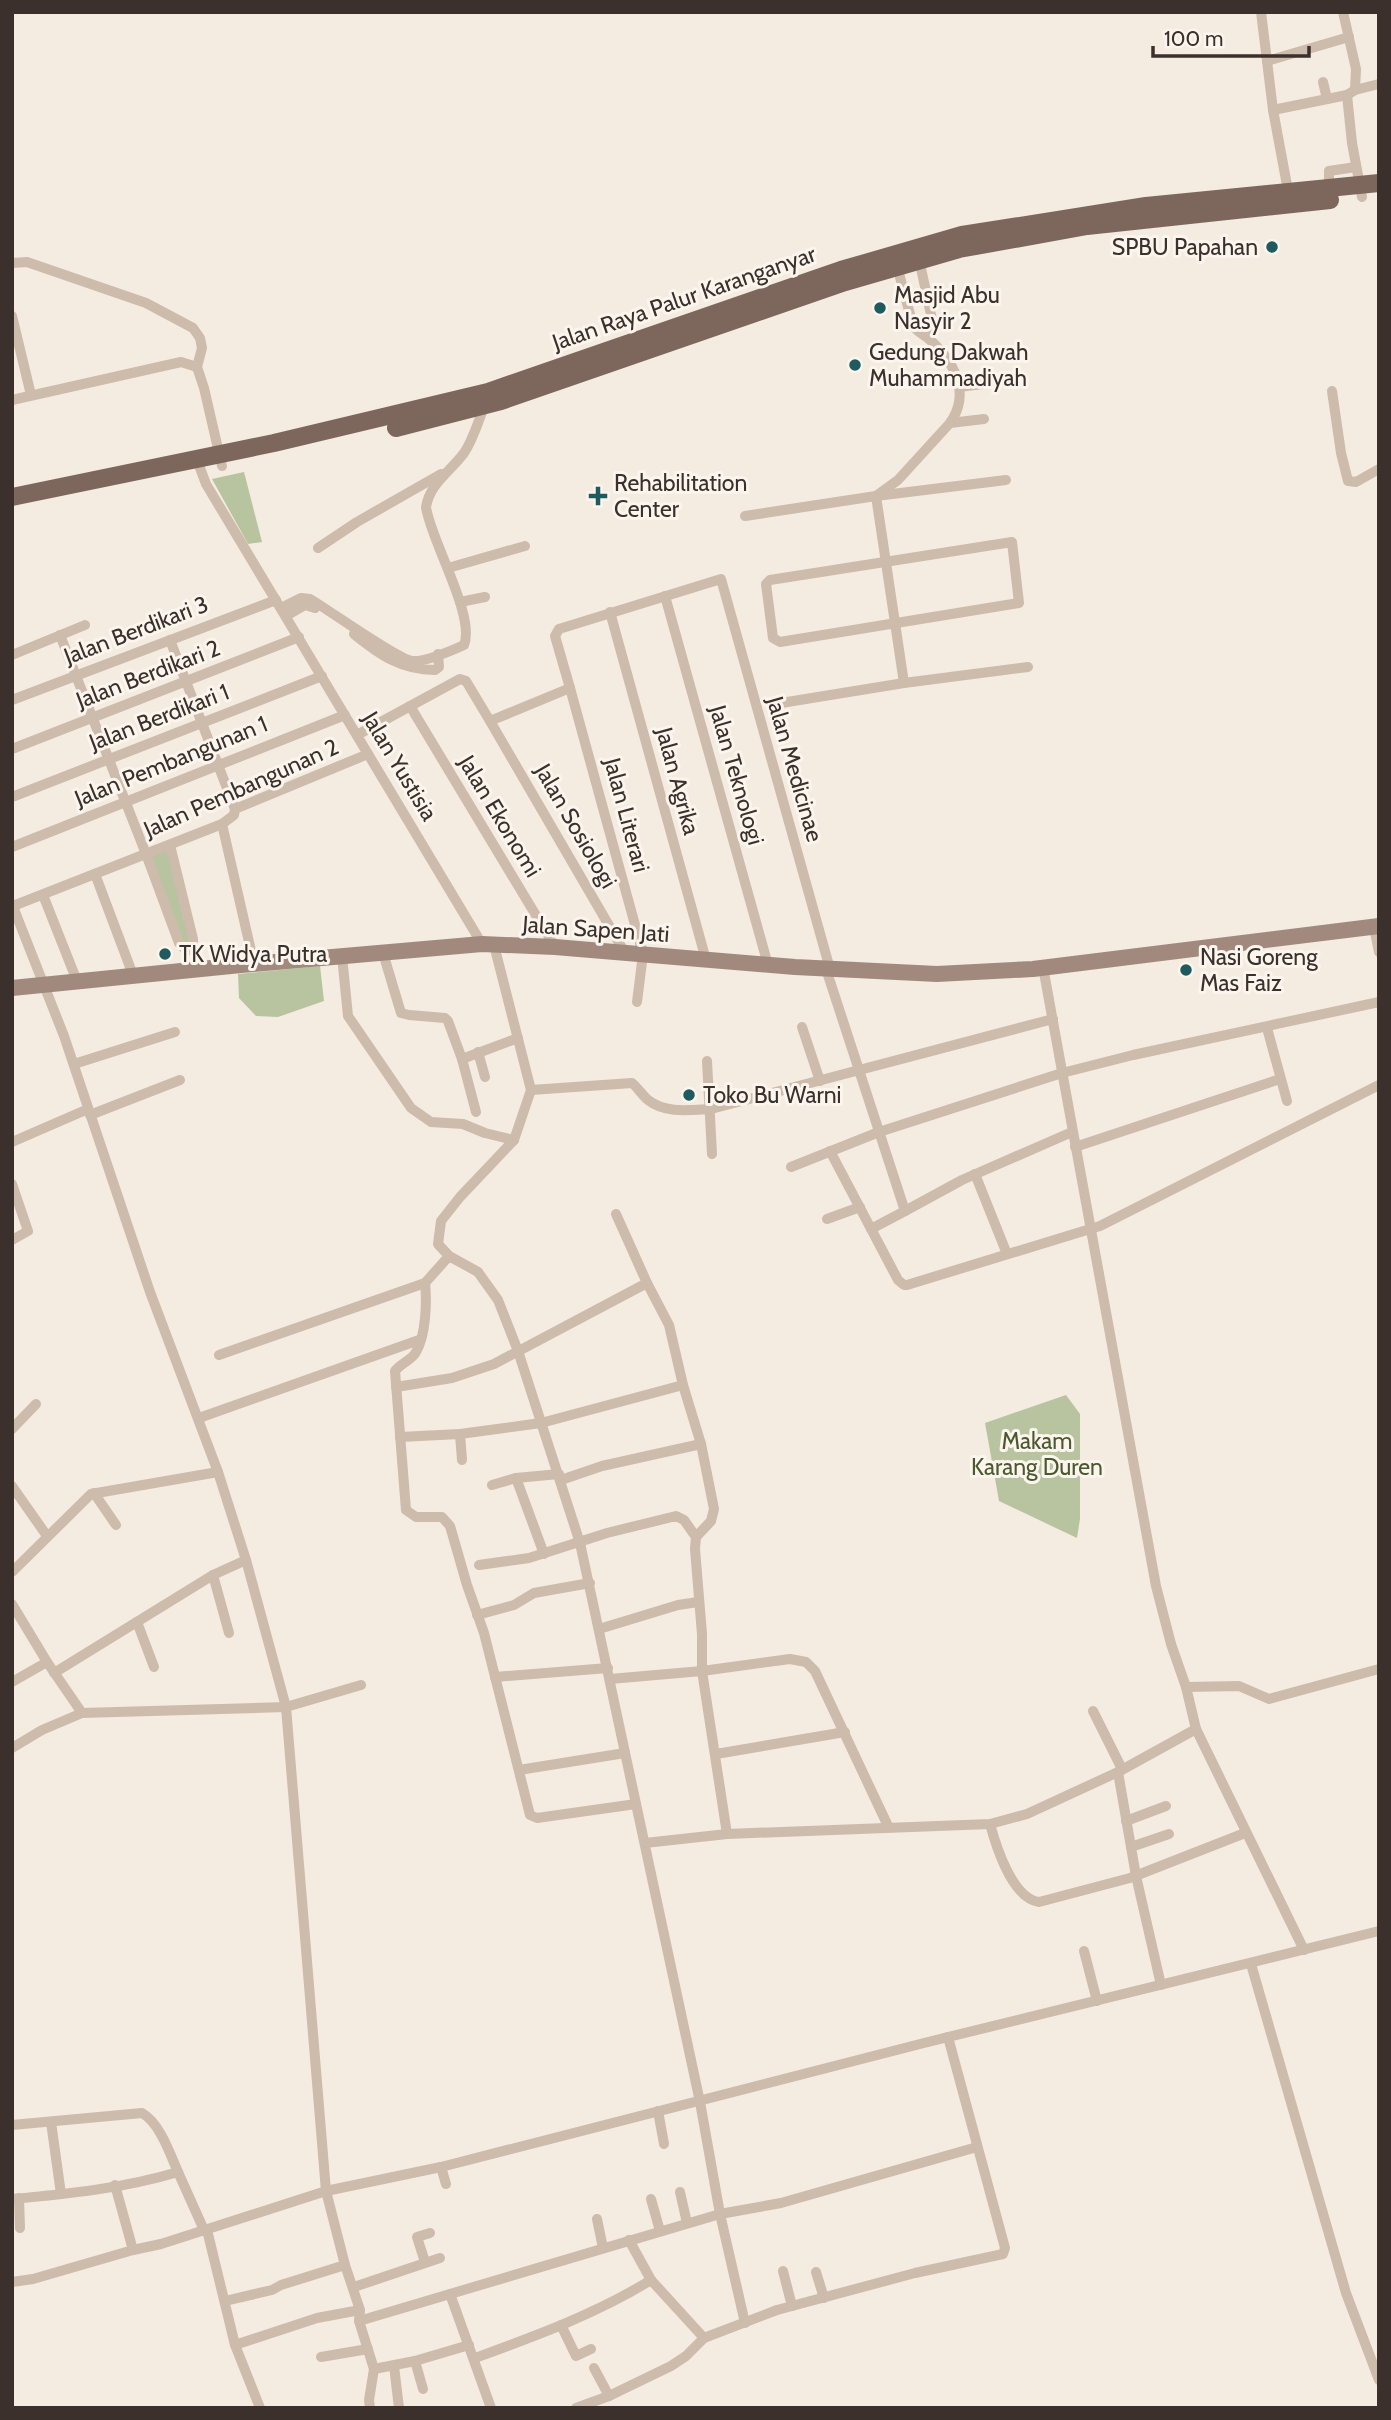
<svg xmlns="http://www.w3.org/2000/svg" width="1391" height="2420" viewBox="0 0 1391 2420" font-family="Cabin,sans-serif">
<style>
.green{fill:#b8c4a0}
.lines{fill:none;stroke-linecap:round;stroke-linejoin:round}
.street{stroke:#cdbbac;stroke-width:10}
.secondary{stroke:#a18a7d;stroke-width:16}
.primary{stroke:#7d675c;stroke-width:18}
.poi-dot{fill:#1f5a5e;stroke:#fbf5ee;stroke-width:2.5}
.labels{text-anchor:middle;stroke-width:6;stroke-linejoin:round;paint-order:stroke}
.poi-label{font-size:23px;fill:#3b302b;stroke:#fbf5ee;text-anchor:start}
.street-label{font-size:23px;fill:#3b302b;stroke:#fbf5ee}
.park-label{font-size:23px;fill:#4a5a2e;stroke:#fbf5ee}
</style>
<rect width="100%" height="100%" fill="#f4ebe1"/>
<g class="green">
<polygon points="244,472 262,542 248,544 212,479"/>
<polygon points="168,849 191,941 186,948 150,856"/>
<polygon points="320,966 324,1001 278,1017 256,1016 239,998 238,974"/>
<polygon points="1066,1395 1080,1414 1080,1519 1077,1538 999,1501 985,1423"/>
</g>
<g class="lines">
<g class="street">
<polyline points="1261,12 1273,110 1289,196"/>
<polyline points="1343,12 1356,69 1355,90"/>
<polyline points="1267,61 1349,37"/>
<polyline points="1323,82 1327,99"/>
<polyline points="1347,95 1352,143 1362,197"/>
<polyline points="1273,110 1347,95 1355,90 1379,84"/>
<polyline points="1329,188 1329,171 1356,167"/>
<polyline points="919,259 933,324 929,339"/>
<polyline points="12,263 27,262 146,303 193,328 200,338 202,348 197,367 204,388 222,466"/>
<polyline points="12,316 31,395"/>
<polyline points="959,387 990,383"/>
<polyline points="1332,391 1341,453 1348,481 1356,482 1379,469"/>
<polyline points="12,400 181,362 197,367"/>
<polyline points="950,423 984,419"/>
<polyline points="197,460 206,484 482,944"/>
<path d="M 876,496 L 898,480 L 950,423 C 972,392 953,360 928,338 C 924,335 918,332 915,328 C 911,322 900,276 897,266"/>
<polyline points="876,496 904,683"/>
<polyline points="745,516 876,496 1006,480"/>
<polygon points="1012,542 1019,603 780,642 773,638 766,584 770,580"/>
<polyline points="318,548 357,522 441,474"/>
<polyline points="448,568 525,546"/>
<polyline points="665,596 768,965"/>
<polyline points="460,602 485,597"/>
<path d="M 281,608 L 301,598 L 310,599 C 329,610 397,659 412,661 C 425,662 453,650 464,645 C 476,616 430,539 426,507 C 430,483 450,472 464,453 C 473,440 478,422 484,407"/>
<polyline points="610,612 706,960"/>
<polyline points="286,616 305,605 315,608"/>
<path d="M 354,634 C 380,655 401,670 435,670 L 439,667 L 438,654"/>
<polyline points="60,635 146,854"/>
<polyline points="170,640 235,809"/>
<polyline points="12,655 85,625"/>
<polyline points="570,688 643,954 637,1002"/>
<polyline points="12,700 276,600"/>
<polyline points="775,704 904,683 1028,667"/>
<polyline points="410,706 555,947"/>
<polyline points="490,721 625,953"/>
<polyline points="357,735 460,679 466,681 490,721 570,688 555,636 559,629 721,579 830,969"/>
<polyline points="12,749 299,637"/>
<polyline points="12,797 322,676"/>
<polyline points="222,824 254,964"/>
<polyline points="12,847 345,715"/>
<polyline points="146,854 179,943 187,951 193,946 193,939 170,845"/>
<polyline points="95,874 133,975"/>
<polyline points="43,895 77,981"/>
<polyline points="12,904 64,1036 150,1292 218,1472 246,1560 286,1707 82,1713 42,1730 12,1748"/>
<polyline points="13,906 222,824 234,815 235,809 368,754"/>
<polyline points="1374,927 1379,952"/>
<polyline points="383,953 401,1013 409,1015 445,1018 448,1021 462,1059 476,1112"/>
<polyline points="342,956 348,1016 411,1108 431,1122 463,1124 485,1133 514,1140"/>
<polyline points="1043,967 1156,1586 1171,1644 1186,1687 1196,1729 1304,1950"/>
<polyline points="826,969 905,1211 962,1180 1072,1132"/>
<polyline points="802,1027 820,1081"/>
<polyline points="1267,1028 1287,1101"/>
<polyline points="478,1052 485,1077"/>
<polyline points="462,1059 518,1038"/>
<polyline points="707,1061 712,1154"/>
<polyline points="74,1064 175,1032"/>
<path d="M 531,1090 L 632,1083 C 638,1088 642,1095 648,1100 C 666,1114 690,1110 711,1109 L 1053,1019"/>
<polyline points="90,1115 180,1080"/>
<polyline points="12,1142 88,1109"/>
<polyline points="1075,1147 1280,1079"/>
<polyline points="830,1151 898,1280 904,1285 907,1285 1100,1226 1379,1085"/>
<polyline points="791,1167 879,1132 1062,1073 1133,1055 1379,1002"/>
<polyline points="975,1174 1007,1254"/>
<polyline points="12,1184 28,1231 12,1240"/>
<polyline points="616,1214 647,1283 669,1325 683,1385 701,1444 714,1509 711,1521 696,1537 695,1549 702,1634 702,1671 727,1834"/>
<polyline points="827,1219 860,1207"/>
<polyline points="871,1229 905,1211"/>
<polyline points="449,1256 438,1244 441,1221 460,1197 514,1140 531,1090 494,945"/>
<path d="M 425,1283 C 427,1302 426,1335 416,1352 C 412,1360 401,1363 395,1371 L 406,1510 L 416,1517 L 442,1517 L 450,1526 L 467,1585 L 484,1633 L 530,1815 L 537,1818 L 636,1804"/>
<polyline points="219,1355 425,1283 449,1256 478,1272 498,1300 518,1351 580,1543 700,2102 720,2214 359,2321"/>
<polyline points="396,1387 452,1378 494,1364 647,1283"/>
<polyline points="199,1418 419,1340"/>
<polyline points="12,1429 36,1404"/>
<polyline points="460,1434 462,1460"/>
<polyline points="400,1437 460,1434 541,1423 683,1385"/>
<polyline points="516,1478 544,1554"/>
<polyline points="561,1480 602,1466 701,1444"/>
<polyline points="492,1485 516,1478 559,1474"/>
<polyline points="12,1486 47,1536"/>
<polyline points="94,1493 116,1525"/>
<polyline points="479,1565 529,1558 607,1533 676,1516 684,1520 696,1537"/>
<polyline points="12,1572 91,1494 218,1472"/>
<polyline points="213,1575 229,1633"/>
<polyline points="12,1604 47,1662 82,1713"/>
<polyline points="477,1615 514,1605 534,1593 590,1583"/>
<polyline points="137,1622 154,1667"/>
<polyline points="599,1629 678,1605 698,1602"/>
<polyline points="54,1673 213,1575 246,1560"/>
<polyline points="495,1677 608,1668"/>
<polyline points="610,1679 702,1671 790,1659 806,1662 815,1671 888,1826"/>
<polyline points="12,1682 47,1662"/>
<polyline points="361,1685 286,1707 326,2191 345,2265 360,2310 359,2321 374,2369 369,2400 370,2408"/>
<polyline points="1186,1687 1239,1686 1269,1699 1379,1669"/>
<polyline points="1093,1711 1122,1769"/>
<polyline points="716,1754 845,1732"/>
<polyline points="519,1770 625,1753"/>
<polyline points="1118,1772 1136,1876 1161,1985"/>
<polyline points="1126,1821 1166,1806"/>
<path d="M 990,1824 C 996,1846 1012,1898 1039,1902 L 1130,1878 L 1245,1833"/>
<polyline points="645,1843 727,1834 990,1824 1027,1814 1118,1772 1196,1729"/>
<polyline points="1131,1847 1169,1834"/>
<polyline points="1084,1951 1097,2001"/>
<polyline points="1251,1964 1346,2293 1379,2380"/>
<polyline points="658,2111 664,2144"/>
<polyline points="51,2122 61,2194"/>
<path d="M 12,2125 L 142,2113 C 160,2123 170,2154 178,2172"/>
<polyline points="441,2167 446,2184"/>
<polyline points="115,2185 133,2250"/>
<polyline points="680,2192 687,2223"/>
<polyline points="19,2198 20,2228"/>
<path d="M 12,2199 C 68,2194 125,2188 178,2172 L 204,2230 L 208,2234 L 235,2345 L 260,2408"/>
<polyline points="651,2199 660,2231"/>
<polyline points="597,2219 603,2248"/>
<polyline points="629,2240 651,2280 704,2338"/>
<polyline points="425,2262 417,2237 430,2233"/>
<polyline points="783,2271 792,2306"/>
<polyline points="816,2272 824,2298"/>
<polyline points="12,2282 33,2279 133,2250 161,2244 326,2191 441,2167 924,2043 1379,1931"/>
<polyline points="354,2287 440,2258"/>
<polyline points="450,2294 491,2408"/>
<polyline points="225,2301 272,2290 281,2285 345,2265"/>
<polyline points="745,2323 720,2214 781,2203 977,2147"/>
<polyline points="561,2325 576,2356 591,2349"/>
<polyline points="235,2345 317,2318 360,2310"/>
<polyline points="321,2357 368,2349"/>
<path d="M 475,2358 C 535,2336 596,2314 651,2280"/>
<polyline points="415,2361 423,2389"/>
<polyline points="394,2366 399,2408"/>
<polyline points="594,2368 609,2396"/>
<polyline points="374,2369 415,2361 469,2345"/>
<polyline points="576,2408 609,2396 671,2366 686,2356 704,2338 777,2310 915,2273 1003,2254 1005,2248 948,2037"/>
</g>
<polyline class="secondary" points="12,988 241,965 482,944 555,947 795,967 937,974 1033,969 1379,926"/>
<g class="primary">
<polyline points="396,428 501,401 845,282 959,249 1087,226 1330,200"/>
<polyline points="12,497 274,443 488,392 841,270 962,235 1146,206 1379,183"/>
</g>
</g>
<g class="poi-dot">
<circle cx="1272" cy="247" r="7"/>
<circle cx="880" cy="308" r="7"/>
<circle cx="855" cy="365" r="7"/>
<path d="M594.5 485.5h7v7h7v7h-7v7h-7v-7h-7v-7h7z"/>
<circle cx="165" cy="954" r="7"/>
<circle cx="1186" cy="970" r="7"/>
<circle cx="689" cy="1095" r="7"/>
</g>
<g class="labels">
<g class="poi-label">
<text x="1258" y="255" text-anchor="end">SPBU Papahan</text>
<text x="894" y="303">Masjid Abu<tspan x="894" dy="26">Nasyir 2</tspan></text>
<text x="869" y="360">Gedung Dakwah<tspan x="869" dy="26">Muhammadiyah</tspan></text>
<text x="614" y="491">Rehabilitation<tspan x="614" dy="26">Center</tspan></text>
<text x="179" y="962">TK Widya Putra</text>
<text x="1200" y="965">Nasi Goreng<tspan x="1200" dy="26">Mas Faiz</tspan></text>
<text x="703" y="1103">Toko Bu Warni</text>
</g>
<g class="street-label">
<text transform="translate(684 298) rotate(-19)" y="8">Jalan Raya Palur Karanganyar</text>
<text transform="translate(136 630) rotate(-21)" y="8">Jalan Berdikari 3</text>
<text transform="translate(148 674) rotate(-21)" y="8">Jalan Berdikari 2</text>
<text transform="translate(159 717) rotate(-21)" y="8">Jalan Berdikari 1</text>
<text transform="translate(171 761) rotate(-22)" y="8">Jalan Pembangunan 1</text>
<text transform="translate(400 766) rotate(59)" y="8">Jalan Yustisia</text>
<text transform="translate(795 769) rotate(74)" y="8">Jalan Medicinae</text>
<text transform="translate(737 775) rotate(74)" y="8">Jalan Teknologi</text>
<text transform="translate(678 781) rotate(75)" y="8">Jalan Agrika</text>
<text transform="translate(241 788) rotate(-24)" y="8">Jalan Pembangunan 2</text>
<text transform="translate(627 815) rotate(75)" y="8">Jalan Literari</text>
<text transform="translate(500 816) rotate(59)" y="8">Jalan Ekonomi</text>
<text transform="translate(576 826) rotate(60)" y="8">Jalan Sosiologi</text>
<text transform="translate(596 929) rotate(4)" y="8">Jalan Sapen Jati</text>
</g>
<g class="park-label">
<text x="1037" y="1449">Makam<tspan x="1037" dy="26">Karang Duren</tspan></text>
</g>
</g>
<rect width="1391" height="2420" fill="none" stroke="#3b302b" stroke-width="28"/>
<path d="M1153 46v10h156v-10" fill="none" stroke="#3b302b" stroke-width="3.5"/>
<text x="1164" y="46" font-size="21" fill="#3b302b" stroke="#fbf5ee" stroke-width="5" paint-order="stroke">100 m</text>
</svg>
